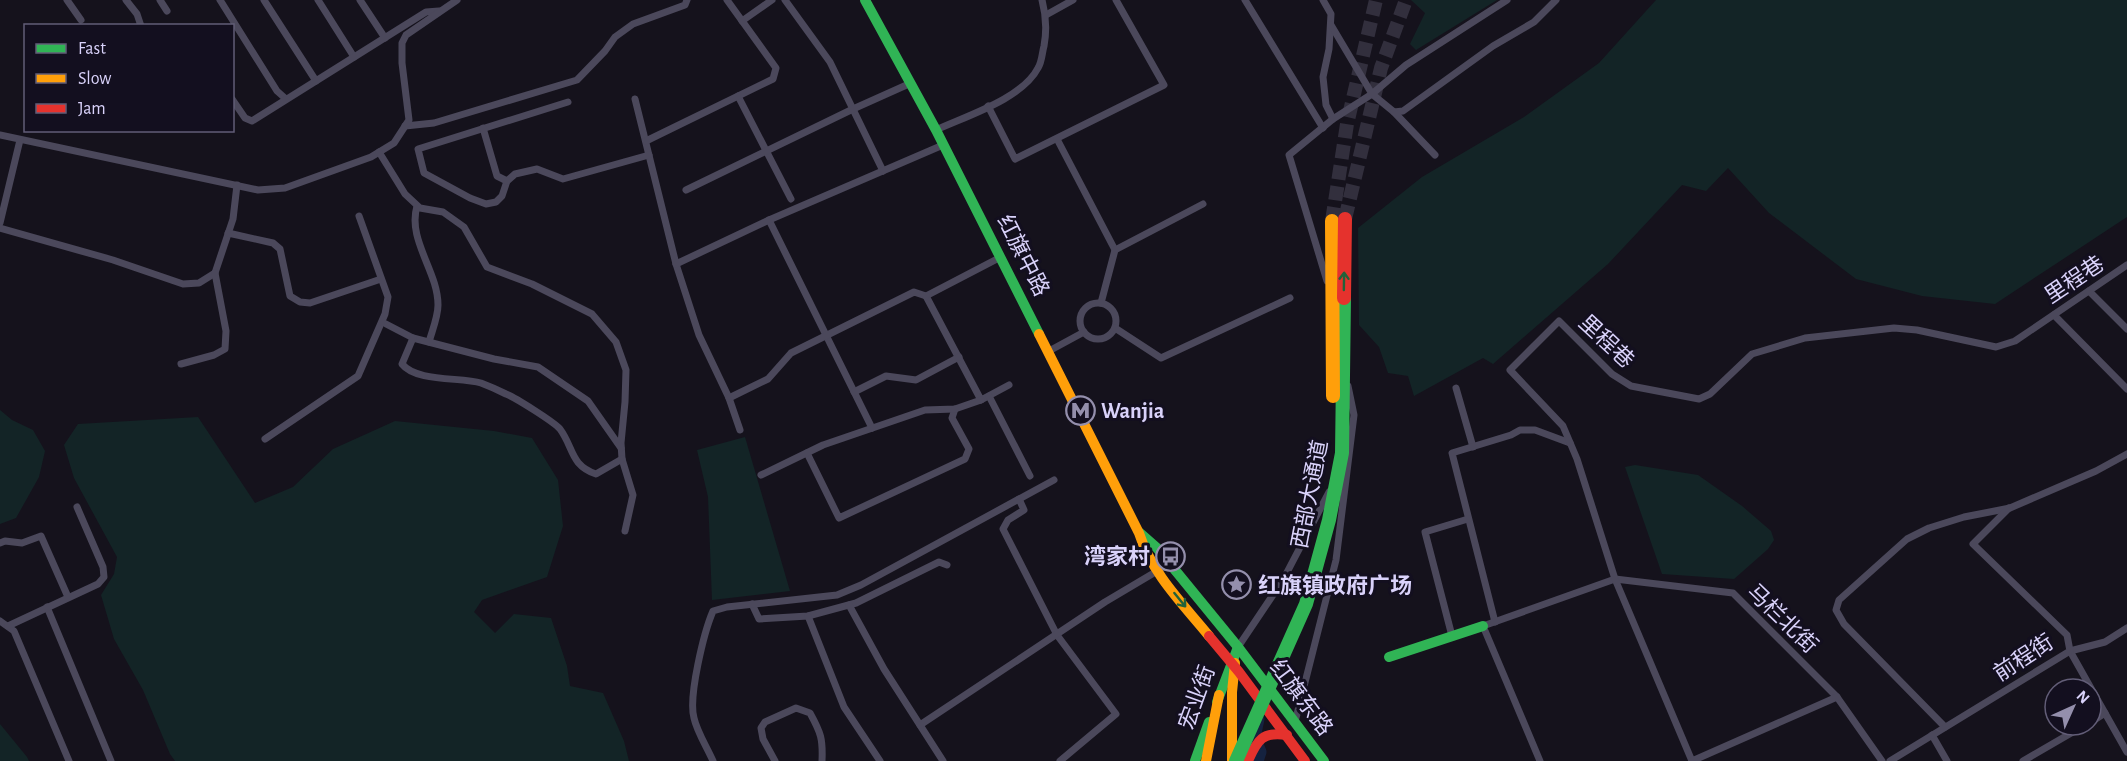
<svg xmlns="http://www.w3.org/2000/svg" width="2127" height="761" viewBox="0 0 2127 761" font-family="'Alegreya Sans','Noto Sans SC',sans-serif">
<style>
.green{fill:#132426}
.lines{fill:none;stroke-linecap:round;stroke-linejoin:round}
.river{stroke:#15223f;stroke-width:15}
.highway-tunnel{stroke:#322f3d;stroke-width:14;stroke-dasharray:14 7;stroke-linecap:butt}
.street{stroke:#4b485b;stroke-width:7}
.fast{stroke:#30b455;stroke-width:10}
.slow{stroke:#ff9f0a;stroke-width:10}
.jam{stroke:#e5322d;stroke-width:10}
.fast-bridge{stroke:#30b455;stroke-width:14}
.slow-bridge{stroke:#ff9f0a;stroke-width:14}
.jam-bridge{stroke:#e5322d;stroke-width:14}
.oneway{stroke:#22623a}
.labels{text-anchor:middle;stroke-width:6;stroke-linejoin:round;paint-order:stroke}
.street-label{font-size:22px;fill:#d9d2fa;stroke:#130f1f}
.poi-label{font-size:22px;font-weight:bold;fill:#d9d2fa;stroke:#130f1f;text-anchor:start}
</style>
<rect width="100%" height="100%" fill="#15121c"/>
<g class="green">
<polygon points="1411,0 1497,0 1416,50 1410,44 1425,13"/>
<polygon points="1656,0 2127,0 2127,217 1995,304 1922,296 1856,279 1769,213 1728,168 1706,191 1682,185 1608,264 1493,364 1483,358 1414,396 1408,376 1388,373 1379,347 1359,325 1358,228 1422,177 1524,117 1599,63"/>
<polygon points="0,410 12,420 33,430 45,451 39,477 16,518 0,524"/>
<polygon points="198,417 255,503 293,487 333,449 395,421 494,431 532,438 558,480 563,526 547,577 482,600 474,612 495,633 514,614 551,618 567,666 570,686 603,693 624,741 629,761 175,761 170,754 143,690 114,639 101,595 114,574 117,557 74,478 64,445 78,424"/>
<polygon points="745,437 790,591 712,600 708,497 697,450"/>
<polygon points="1635,465 1698,475 1742,506 1771,531 1774,540 1768,549 1734,579 1662,574 1625,467"/>
<polygon points="0,724 27,757 29,761 0,761"/>
</g>
<g class="lines">
<polyline class="river" points="1256,761 1259,752 1253,738 1257,719"/>
<g class="highway-tunnel">
<polyline points="1345,219 1381,68 1406,0"/>
<polyline points="1332,221 1347,124 1376,0"/>
</g>
<g class="street">
<polyline points="67,0 81,20"/>
<polyline points="126,0 137,14 141,26"/>
<polyline points="160,0 167,11"/>
<polyline points="220,0 277,91 286,99"/>
<polyline points="264,0 316,81"/>
<polyline points="318,0 354,57"/>
<polyline points="360,0 385,38"/>
<polyline points="785,0 830,62 883,171"/>
<polyline points="1245,0 1323,128"/>
<polyline points="1323,0 1331,14 1329,49 1323,77 1326,105 1333,119"/>
<polyline points="1046,15 1073,0"/>
<polyline points="742,21 772,0"/>
<polyline points="1331,25 1372,94 1394,112 1403,111 1493,46 1534,22 1556,0"/>
<polyline points="738,96 791,199"/>
<polyline points="232,99 245,118 252,121 426,12 439,11"/>
<polyline points="635,99 676,264 699,335 729,398 740,430"/>
<polyline points="568,102 418,149 424,173 470,198 486,204 496,202 502,196 507,181 515,174 537,169 563,179 649,155"/>
<polyline points="988,106 1015,159 1164,85 1116,0"/>
<polyline points="1394,112 1435,155"/>
<polyline points="405,126 434,123 577,80 605,51 615,37 633,24 685,5 687,0"/>
<polyline points="483,128 497,176 507,181"/>
<path d="M 936,130 C 966,116 1022,99 1038,68 C 1042,62 1042,53 1044,46 C 1047,30 1046,15 1042,0"/>
<polyline points="0,135 258,190 285,188 371,157 394,143 409,120 402,63 402,43 406,35 457,0"/>
<polyline points="1057,139 1115,250"/>
<polyline points="646,141 773,79 776,68 727,0"/>
<polyline points="379,152 405,194 420,208 443,212 464,227 487,267 532,284 592,314 616,342 626,370 625,402 621,443 622,459 633,495 625,531"/>
<polyline points="686,190 853,109 911,83"/>
<path d="M 417,206 C 407,240 438,271 438,305 C 438,317 432,331 429,342"/>
<polyline points="769,220 872,428"/>
<polyline points="0,223 20,140"/>
<polyline points="0,228 113,260 183,284 199,283 215,273 233,219 237,185"/>
<polyline points="228,233 273,243 280,249 290,296 300,302 310,303 381,279"/>
<polyline points="1001,257 926,296 981,400 1009,385"/>
<polyline points="676,264 769,220 943,145"/>
<polyline points="1327,281 1289,155 1333,119 1372,94 1406,65 1507,0"/>
<polyline points="2089,291 2127,329"/>
<polyline points="1101,303 1115,250 1203,204"/>
<circle cx="1098" cy="321" r="18"/>
<polyline points="2054,315 2127,389"/>
<polyline points="386,324 413,338 494,359 538,367 588,401 621,448"/>
<polyline points="1115,328 1161,358 1290,298"/>
<path d="M 413,338 L 402,364 C 416,382 461,377 481,383 C 489,386 498,390 506,394 C 516,398 554,422 560,429 C 574,448 570,465 596,474 L 622,459"/>
<polyline points="1049,351 1084,332"/>
<polyline points="181,364 214,355 225,349 226,331 215,273"/>
<polyline points="1456,388 1473,447"/>
<polyline points="854,392 886,376 916,380 959,357"/>
<polyline points="989,396 1030,476"/>
<polyline points="729,398 768,379 791,353 914,292 926,296"/>
<polyline points="265,439 358,376 385,314 388,297 359,216"/>
<polyline points="807,453 839,518 965,459 969,449 952,418 955,409"/>
<polyline points="761,475 823,445 925,410 955,409 981,400"/>
<polyline points="1019,499 1024,510 1008,520 1003,529 1057,635 1116,714 1060,761"/>
<polyline points="0,543 5,541 22,543 41,536 68,597"/>
<polyline points="752,604 759,619 808,616 856,603 939,562 947,565"/>
<polyline points="849,605 884,669 943,761"/>
<polyline points="47,607 111,761"/>
<polyline points="808,616 844,707 880,761"/>
<polyline points="0,621 14,631 69,761"/>
<polyline points="1495,622 1452,453 1511,435 1520,430 1535,430 1570,443"/>
<polyline points="8,626 98,584 104,577 103,567 77,507"/>
<polyline points="2127,628 2105,642 2070,651 2127,752"/>
<polyline points="1452,636 1425,532 1468,519"/>
<polyline points="1238,647 1283,580 1329,492"/>
<polyline points="1295,722 1336,560 1354,415 1348,386"/>
<polyline points="2091,722 2105,713"/>
<polyline points="920,725 1105,602 1169,564"/>
<polyline points="1945,727 1844,624 1836,610 1839,600 1907,539 1929,528 1964,517 2010,508 2096,471 2127,454"/>
<polyline points="1932,735 1947,761"/>
<path d="M 713,761 C 707,747 697,732 694,718 C 688,697 704,632 713,611 L 727,607 L 837,595 L 861,585 L 1054,480"/>
<path d="M 775,761 L 763,739 L 761,728 L 765,722 L 796,708 L 810,713 C 821,733 823,739 822,761"/>
<polyline points="1540,761 1483,626 1615,579 1733,593 1837,697 1882,761"/>
<polyline points="1692,761 1615,579 1577,459 1563,426 1510,370 1559,321 1612,374 1631,386 1699,399 1710,394 1752,354 1805,338 1894,328 1917,330 1996,347 2015,341 2127,265"/>
<polyline points="1692,761 1837,697"/>
<polyline points="1890,761 2070,651 2067,635 1973,544 2009,508"/>
<polyline points="2023,761 2085,725"/>
</g>
<g class="fast">
<polyline points="865,0 936,130 1039,334"/>
<polyline points="1140,533 1157,548 1238,647 1324,761"/>
<polyline points="1389,657 1483,626"/>
<polyline points="1217,702 1238,647"/>
<polyline points="1195,761 1209,722"/>
</g>
<g class="slow">
<path d="M 1039,334 L 1139,533 C 1152,574 1183,604 1209,636"/>
<polyline points="1206,761 1219,695"/>
<polyline points="1232,761 1232,692 1235,663"/>
</g>
<g class="jam">
<polyline points="1209,636 1239,672 1305,761"/>
<path d="M 1248,761 C 1257,740 1263,731 1287,735"/>
</g>
<polyline class="fast-bridge" points="1236,761 1306,604 1329,520 1342,453 1344,298"/>
<polyline class="slow-bridge" points="1332,221 1333,396"/>
<polyline class="jam-bridge" points="1344,298 1345,219"/>
</g>
<defs><path id="oneway-shaft" d="M-6 0H5M1.5-3L5.5 0L1.5 3" fill="none" stroke-width="1.6" stroke-linecap="round" stroke-linejoin="round" transform="scale(1.5)"/></defs>
<g class="oneway">
<use href="#oneway-shaft" transform="translate(1344 281) rotate(-89)"/>
<use href="#oneway-shaft" transform="translate(1180 600) rotate(51)"/>
</g>
<defs>
<symbol id="metro-ring" viewBox="-11 -11 22 22"><circle r="9.5" fill="#130f1f" stroke="#948fac" stroke-width="1.5"/><path d="M-5.5 5V-5H-3L0 0L3-5H5.5V5H3V-.5L0 4L-3-.5V5Z" fill="#948fac"/></symbol>
<symbol id="bus-ring" viewBox="-11 -11 22 22"><circle r="9.5" fill="#130f1f" stroke="#948fac" stroke-width="1.5"/><path d="M-5-6H5V4H4V6H2V4H-2V6H-4V4H-5ZM-3.5-4V0h7V-4ZM-3.5 1.2v1.5H-2V1.2ZM2 1.2v1.5H3.5V1.2Z" fill="#948fac"/></symbol>
<symbol id="sight-ring" viewBox="-11 -11 22 22"><circle r="9.5" fill="#130f1f" stroke="#948fac" stroke-width="1.5"/><path d="M0-6L1.8-2.2L6-1.7L2.9 1.2L3.7 5.4L0 3.3L-3.7 5.4L-2.9 1.2L-6-1.7L-1.8-2.2Z" fill="#948fac"/></symbol>
</defs>
<g fill-rule="evenodd">
<use href="#metro-ring" x="1064" y="394" width="33" height="33"/>
<use href="#bus-ring" x="1154" y="540" width="33" height="33"/>
<use href="#sight-ring" x="1220" y="568" width="33" height="33"/>
</g>
<g class="labels">
<g class="street-label">
<text transform="translate(1024 255) rotate(63)" y="8">红旗中路</text>
<text transform="translate(2074 279) rotate(-34)" y="8">里程巷</text>
<text transform="translate(1607 341) rotate(43)" y="8">里程巷</text>
<text transform="translate(1309 494) rotate(-79)" y="8">西部大通道</text>
<text transform="translate(1783 618) rotate(44)" y="8">马栏北街</text>
<text transform="translate(2023 657) rotate(-33)" y="8">前程街</text>
<text transform="translate(1196 697) rotate(-70)" y="8">宏业街</text>
<text transform="translate(1302 697) rotate(53)" y="8">红旗东路</text>
</g>
<g class="poi-label">
<text x="1101" y="418">Wanjia</text>
<text x="1150" y="564" text-anchor="end">湾家村</text>
<text x="1258" y="593">红旗镇政府广场</text>
</g>
</g>
<rect x="24" y="24" width="210" height="108" fill="#130f1f" stroke="#625d77" stroke-width="1.5"/>
<rect x="36" y="44" width="30" height="9" fill="#30b455" stroke="#625d77" stroke-width="1.5"/>
<text x="78" y="54" font-size="18" fill="#d9d2fa">Fast</text>
<rect x="36" y="74" width="30" height="9" fill="#ff9f0a" stroke="#625d77" stroke-width="1.5"/>
<text x="78" y="84" font-size="18" fill="#d9d2fa">Slow</text>
<rect x="36" y="104" width="30" height="9" fill="#e5322d" stroke="#625d77" stroke-width="1.5"/>
<text x="78" y="114" font-size="18" fill="#d9d2fa">Jam</text>
<g transform="translate(2073 707) rotate(45)"><circle r="28" fill="#130f1f" stroke="#625d77" stroke-width="1.5"/>
<path d="M0-4.5L10 22L0 15L-10 22Z" fill="#948fac"/>
<text y="-9" font-size="16" font-weight="bold" text-anchor="middle" fill="#d9d2fa">N</text>
</g>
</svg>
